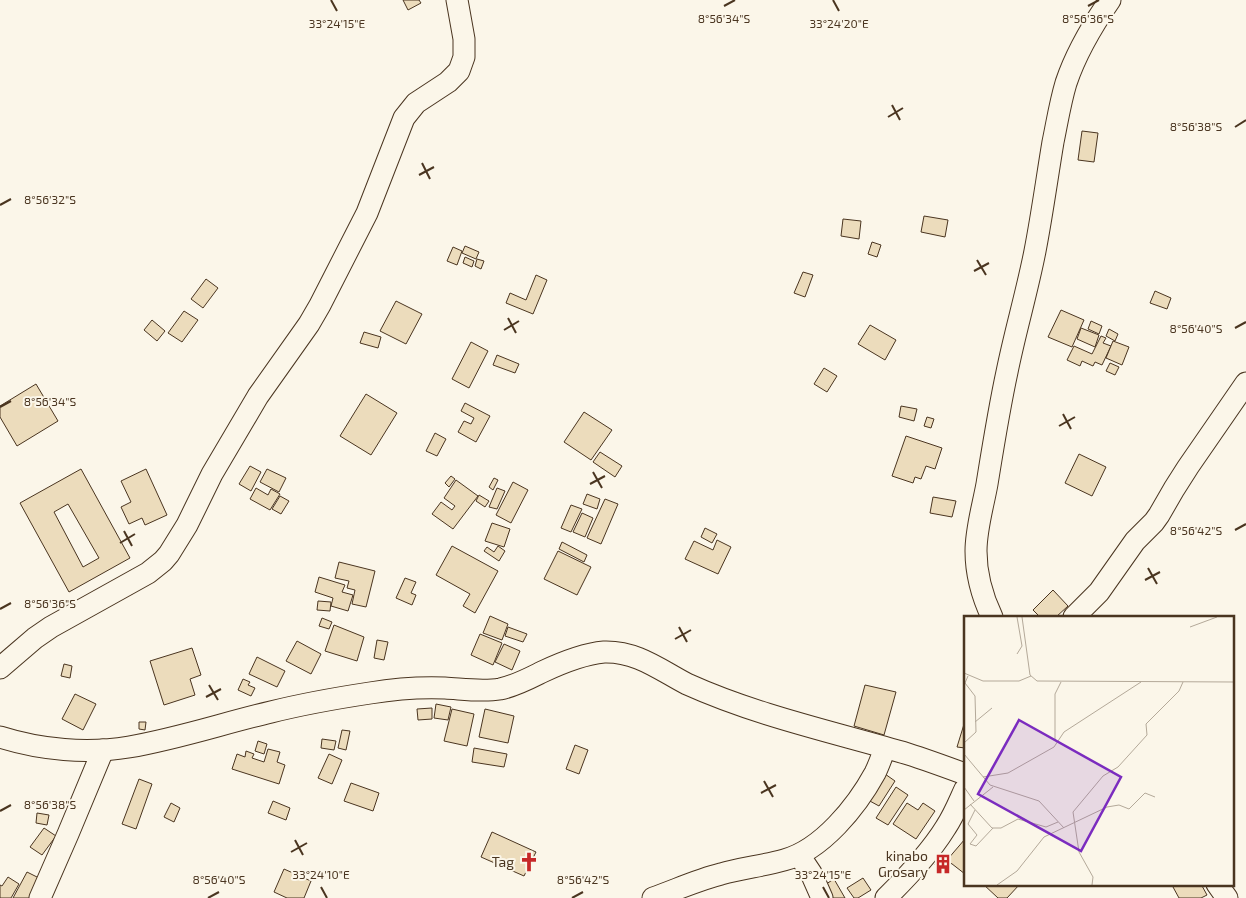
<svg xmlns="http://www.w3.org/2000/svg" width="1246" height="898" viewBox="0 0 1246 898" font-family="'Exo 2',sans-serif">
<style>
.building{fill:#ecdcbc;stroke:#4a3520;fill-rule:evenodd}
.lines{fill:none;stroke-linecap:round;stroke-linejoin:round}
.minor-casing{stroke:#4a3520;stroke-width:23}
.minor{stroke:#fbf6e9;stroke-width:21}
.ticks{fill:none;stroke:#4a3520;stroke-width:2}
.labels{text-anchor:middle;stroke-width:4;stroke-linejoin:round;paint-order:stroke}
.poi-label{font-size:14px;fill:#4a3520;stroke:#fbf6e9;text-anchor:end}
.inset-road{fill:none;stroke:#b4a999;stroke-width:1}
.view{fill:#7b2cbf;fill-opacity:0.15;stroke:#7b2cbf;stroke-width:2.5}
.inset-edge{fill:none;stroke:#4a3520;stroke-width:2.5}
.ticks-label{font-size:12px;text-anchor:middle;fill:#4a3520;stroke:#fbf6e9;stroke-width:4;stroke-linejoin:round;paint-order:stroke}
</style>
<rect width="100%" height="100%" fill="#fbf6e9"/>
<g class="building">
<polygon points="403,0 419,0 421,3 408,10"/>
<polygon points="1082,131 1098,133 1094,162 1078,160"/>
<polygon points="924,216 948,220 945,237 921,232"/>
<polygon points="843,219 861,221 859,239 841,236"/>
<polygon points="872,242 881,245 877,257 868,254"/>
<polygon points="465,246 479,252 476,259 462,253"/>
<polygon points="453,247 462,251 457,265 447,261"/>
<polygon points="465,257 474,261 472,267 463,263"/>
<polygon points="477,259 484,261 481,269 475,266"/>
<polygon points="803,272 813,275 805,297 794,293"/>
<polygon points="536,275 547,280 533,314 506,303 510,293 526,300"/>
<polygon points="206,279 218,288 203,308 191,299"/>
<polygon points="1155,291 1171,298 1167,309 1150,303"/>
<polygon points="396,301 422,314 406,344 380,331"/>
<polygon points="1061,310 1084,320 1072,347 1048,337"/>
<polygon points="184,311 198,320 182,342 168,333"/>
<polygon points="152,320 165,331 157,341 144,330"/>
<polygon points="1091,321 1102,326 1099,334 1088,329"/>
<polygon points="870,325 896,340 885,360 858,344"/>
<polygon points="1081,328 1099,335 1095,347 1077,339"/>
<polygon points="1109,329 1118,334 1115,341 1106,336"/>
<polygon points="364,332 381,337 378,348 360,343"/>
<polygon points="1101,336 1106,338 1103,343 1111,346 1102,365 1095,362 1093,366 1082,361 1080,366 1067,360 1074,346 1092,354"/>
<polygon points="1113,341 1129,347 1122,365 1106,358"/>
<polygon points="471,342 488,351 469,388 452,379"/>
<polygon points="497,355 519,364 515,373 493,365"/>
<polygon points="1110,363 1119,367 1115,375 1106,371"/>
<polygon points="824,368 837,376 827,392 814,384"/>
<polygon points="36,384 58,421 17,446 0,417 0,406"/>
<polygon points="366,394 397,413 371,455 340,436"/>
<polygon points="465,403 490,416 476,442 458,432 464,421 471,424 474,418 461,411"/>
<polygon points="901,406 917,409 914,421 899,417"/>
<polygon points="584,412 612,430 591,460 564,442"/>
<polygon points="927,417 934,419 931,428 924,426"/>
<polygon points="435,433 446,439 437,456 426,451"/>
<polygon points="906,436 942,448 935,469 926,466 921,479 915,477 913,483 892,476"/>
<polygon points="600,452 622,466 615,477 593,462"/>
<polygon points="1079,454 1106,467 1092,496 1065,483"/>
<polygon points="250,466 261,472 251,491 239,484"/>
<path d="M 81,469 L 130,558 L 69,592 L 20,503 ZM 68,504 L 99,558 L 83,567 L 54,512 Z"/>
<polygon points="146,469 167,515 145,525 142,518 129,524 121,507 131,502 121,481"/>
<polygon points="267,469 286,478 279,492 260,482"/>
<polygon points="451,476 455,479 449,487 445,483"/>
<polygon points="494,478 498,480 493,490 489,487"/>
<polygon points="456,480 478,496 453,529 432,514 441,502 452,510 455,506 444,498"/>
<polygon points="513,482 528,490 511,523 496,515"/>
<polygon points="256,488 268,495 271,489 280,494 270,510 250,499"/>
<polygon points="497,488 505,491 497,509 489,507"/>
<polygon points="587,494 600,499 597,509 583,504"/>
<polygon points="479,495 489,501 485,507 476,501"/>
<polygon points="280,496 289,501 281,514 272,509"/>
<polygon points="933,497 956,501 952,517 930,513"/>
<polygon points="605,499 618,504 601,544 587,538"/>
<polygon points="571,505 582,509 571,532 561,528"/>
<polygon points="582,513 593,518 585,537 573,532"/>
<polygon points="492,523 510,529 504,547 485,541"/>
<polygon points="705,528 717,534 712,543 701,537"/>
<polygon points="717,540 731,547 718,574 685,559 694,541 713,550"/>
<polygon points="562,542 587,555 584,562 559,549"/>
<polygon points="452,546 498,571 475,613 463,606 470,594 436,575"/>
<polygon points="498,546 505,551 499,561 484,551 487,547 494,552"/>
<polygon points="558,551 591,567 577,595 544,579"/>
<polygon points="339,562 375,571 366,607 352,604 355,590 347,588 349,581 335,578"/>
<polygon points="319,577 345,585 342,592 353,595 348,611 331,606 333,598 315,592"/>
<polygon points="405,578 416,582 411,593 416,595 412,605 396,598"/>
<polygon points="1053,590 1068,606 1056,617 1040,617 1033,610"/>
<polygon points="318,601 331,602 330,611 317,610"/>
<polygon points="490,616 508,624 502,640 483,633"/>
<polygon points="322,618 332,622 329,629 319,626"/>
<polygon points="334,625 364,637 357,661 325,651"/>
<polygon points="508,627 527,634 523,642 505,636"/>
<polygon points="480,634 502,643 493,665 471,655"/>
<polygon points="377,640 388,642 384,660 374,658"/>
<polygon points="297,641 321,654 311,674 286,661"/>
<polygon points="504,644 520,651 512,670 495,662"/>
<polygon points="192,648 201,675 190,679 195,695 164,705 150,661"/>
<polygon points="257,657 285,671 277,687 249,674"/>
<polygon points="64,664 72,666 70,678 61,676"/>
<polygon points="243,679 250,682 248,685 255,688 251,696 238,690"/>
<polygon points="865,685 896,692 884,735 854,726"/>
<polygon points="75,694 96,704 83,730 62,719"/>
<polygon points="436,704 451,707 448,720 434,718"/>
<polygon points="432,708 432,719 418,720 417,709"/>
<polygon points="452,709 474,714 467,746 444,741"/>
<polygon points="485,709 514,716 508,743 479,737"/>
<polygon points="965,721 965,748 957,747"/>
<polygon points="139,722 146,722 145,730 139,729"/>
<polygon points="342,730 350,731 346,750 338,748"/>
<polygon points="322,739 336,741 334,750 321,748"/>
<polygon points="258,741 267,744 264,754 255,751"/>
<polygon points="575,745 588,750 579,774 566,769"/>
<polygon points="474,748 507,754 504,767 472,762"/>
<polygon points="268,749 280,752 277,762 285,765 279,784 232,769 237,754 245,757 246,751 254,754 252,758 264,762"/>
<polygon points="329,754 342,760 332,784 318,778"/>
<polygon points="885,774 895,781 879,806 868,800"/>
<polygon points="139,779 152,784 136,829 122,824"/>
<polygon points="351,783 379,793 373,811 344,801"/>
<polygon points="896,787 908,795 888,825 876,818"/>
<polygon points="273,801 290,808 286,820 268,813"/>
<polygon points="171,803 180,808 174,822 164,817"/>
<polygon points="907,803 918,810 923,803 935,811 916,839 893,824"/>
<polygon points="37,813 49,815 47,825 36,823"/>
<polygon points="44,828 56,836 42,855 30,847"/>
<polygon points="492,832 536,852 524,876 481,857"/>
<polygon points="965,839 965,874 947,860"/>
<polygon points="940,857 951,864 946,872 935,865"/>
<polygon points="284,869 311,881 304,898 287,898 274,892"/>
<polygon points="27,872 41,879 30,898 13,898"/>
<polygon points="8,877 19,884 11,898 0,898 0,885 2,886"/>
<polygon points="863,878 871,890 858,898 854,898 847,888"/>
<polygon points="834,879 845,898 831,898 823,886"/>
<polygon points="983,884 1020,884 1007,898 998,898"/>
<polygon points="1178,884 1201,884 1207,895 1201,898 1179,898 1173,887"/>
</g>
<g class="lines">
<defs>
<g id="minor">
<path d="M 992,617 C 982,596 976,574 976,551 C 976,529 983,506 987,484 C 993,447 999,409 1007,372 C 1015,332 1027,292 1035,251 C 1042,215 1047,178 1053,142 C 1057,123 1060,103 1066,83 C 1076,53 1092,26 1110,0"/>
<polyline points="1074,617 1099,592 1135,541 1154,522 1159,515 1174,489 1188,467 1246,383"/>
<polyline points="0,668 35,638 51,627 148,573 163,561 169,554 187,525 212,474 258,396 309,324 320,305 367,213 404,118 416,103 448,82 459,71 464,57 464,39 457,0"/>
<path d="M 0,737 C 41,750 87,754 129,747 C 177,739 224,723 271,712 C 303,704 337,698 370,693 C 394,689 420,687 445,688 C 463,689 482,692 500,689 C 515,686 528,679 542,672 C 561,663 582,654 604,652 C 637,651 660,670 687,684 C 758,716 833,732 908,754 C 927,760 946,767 965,774"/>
<polyline points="799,855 811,873 822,898"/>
<polyline points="1217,884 1227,898"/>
<polyline points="40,898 68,834 103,750"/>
<path d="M 653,898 C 676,890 697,880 721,874 C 741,868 763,866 784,860 C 822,850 857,806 875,773 C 879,765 882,756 885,748"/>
<path d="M 886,898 C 908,876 930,853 946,827 C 954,815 959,802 965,789"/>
</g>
</defs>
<use href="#minor" class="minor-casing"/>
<use href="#minor" class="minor"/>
</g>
<path class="ticks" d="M 331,0 L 337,11M 833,0 L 839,11M 724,6 L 735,0M 1088,6 L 1099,0M 892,105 L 900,120M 888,117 L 903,108M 1235,127 L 1246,120M 422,163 L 430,179M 419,175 L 434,167M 0,205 L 11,199M 977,260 L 986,275M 974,271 L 989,263M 508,318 L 516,333M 1235,328 L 1246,322M 504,330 L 519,321M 0,407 L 11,401M 1063,414 L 1071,429M 1059,426 L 1075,417M 593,472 L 602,488M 590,484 L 605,476M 1235,530 L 1246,524M 124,531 L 132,546M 120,543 L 135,534M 1148,568 L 1157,584M 1145,580 L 1160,572M 0,609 L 11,603M 679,627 L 687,642M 675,639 L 691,630M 209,685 L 218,700M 206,697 L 221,689M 764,781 L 773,797M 761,793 L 776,785M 0,811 L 11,805M 295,840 L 303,855M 291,852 L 307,843M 321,887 L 327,898M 823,887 L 829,898M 208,898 L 219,892M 572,898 L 583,892"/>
<defs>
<symbol id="church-bare" viewBox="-9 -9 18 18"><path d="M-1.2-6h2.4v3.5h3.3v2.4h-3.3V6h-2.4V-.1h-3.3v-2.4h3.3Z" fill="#c62828" stroke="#fbf6e9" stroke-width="2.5" paint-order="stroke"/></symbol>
<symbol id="building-bare" viewBox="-9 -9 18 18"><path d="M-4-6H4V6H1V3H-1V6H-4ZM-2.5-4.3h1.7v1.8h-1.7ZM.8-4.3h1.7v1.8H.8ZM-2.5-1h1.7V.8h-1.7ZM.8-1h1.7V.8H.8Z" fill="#c62828" stroke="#fbf6e9" stroke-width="2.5" paint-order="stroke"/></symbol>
</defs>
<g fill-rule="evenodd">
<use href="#church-bare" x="515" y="848" width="28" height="28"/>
<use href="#building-bare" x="929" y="850" width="28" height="28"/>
</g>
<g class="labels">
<g class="poi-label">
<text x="928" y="861">kinabo<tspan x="928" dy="16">Grosary</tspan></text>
<text x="514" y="867">Tag</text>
</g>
</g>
<g transform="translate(964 616)">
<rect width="270" height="270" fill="#fbf6e9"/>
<path class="inset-road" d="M 58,1 L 66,59 L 73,65 L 270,66M 226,11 L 253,1M 53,38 L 58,30 L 53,1M 0,57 L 19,65 L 55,65 L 67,60M 11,106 L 28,92M 91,125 L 91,78 L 97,66M 0,127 L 12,116 L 11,80 L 1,67 L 4,60M 0,138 L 26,169 L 75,185 L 100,212M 19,161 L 44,157 L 90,131 L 100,116 L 177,66M 0,171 L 10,185M 6,188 L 28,212 L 37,212 L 54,203 L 82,211 L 94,206M 0,194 L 29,171M 11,194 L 4,208 L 13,219 L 6,228 L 12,230 L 29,212M 33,269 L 53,255 L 80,221 L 143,191 L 155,189 L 165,193 L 181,177 L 191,181M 128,269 L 129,261 L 115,236 L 109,196 L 139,160 L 154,151 L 183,119 L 182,108 L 215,75 L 219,66"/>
<path class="view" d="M 55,104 L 157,161 L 117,235 L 14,178 Z"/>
<rect width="270" height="270" class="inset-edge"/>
</g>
<g class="ticks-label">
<text x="724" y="23">8°56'34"S</text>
<text x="1088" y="23">8°56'36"S</text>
<text x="337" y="28">33°24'15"E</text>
<text x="839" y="28">33°24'20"E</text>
<text x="1196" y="131">8°56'38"S</text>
<text x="50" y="204">8°56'32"S</text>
<text x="1196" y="333">8°56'40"S</text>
<text x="50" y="406">8°56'34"S</text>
<text x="1196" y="535">8°56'42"S</text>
<text x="50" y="608">8°56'36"S</text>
<text x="50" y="809">8°56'38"S</text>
<text x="321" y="879">33°24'10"E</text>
<text x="823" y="879">33°24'15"E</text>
<text x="219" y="884">8°56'40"S</text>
<text x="583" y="884">8°56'42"S</text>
</g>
</svg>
